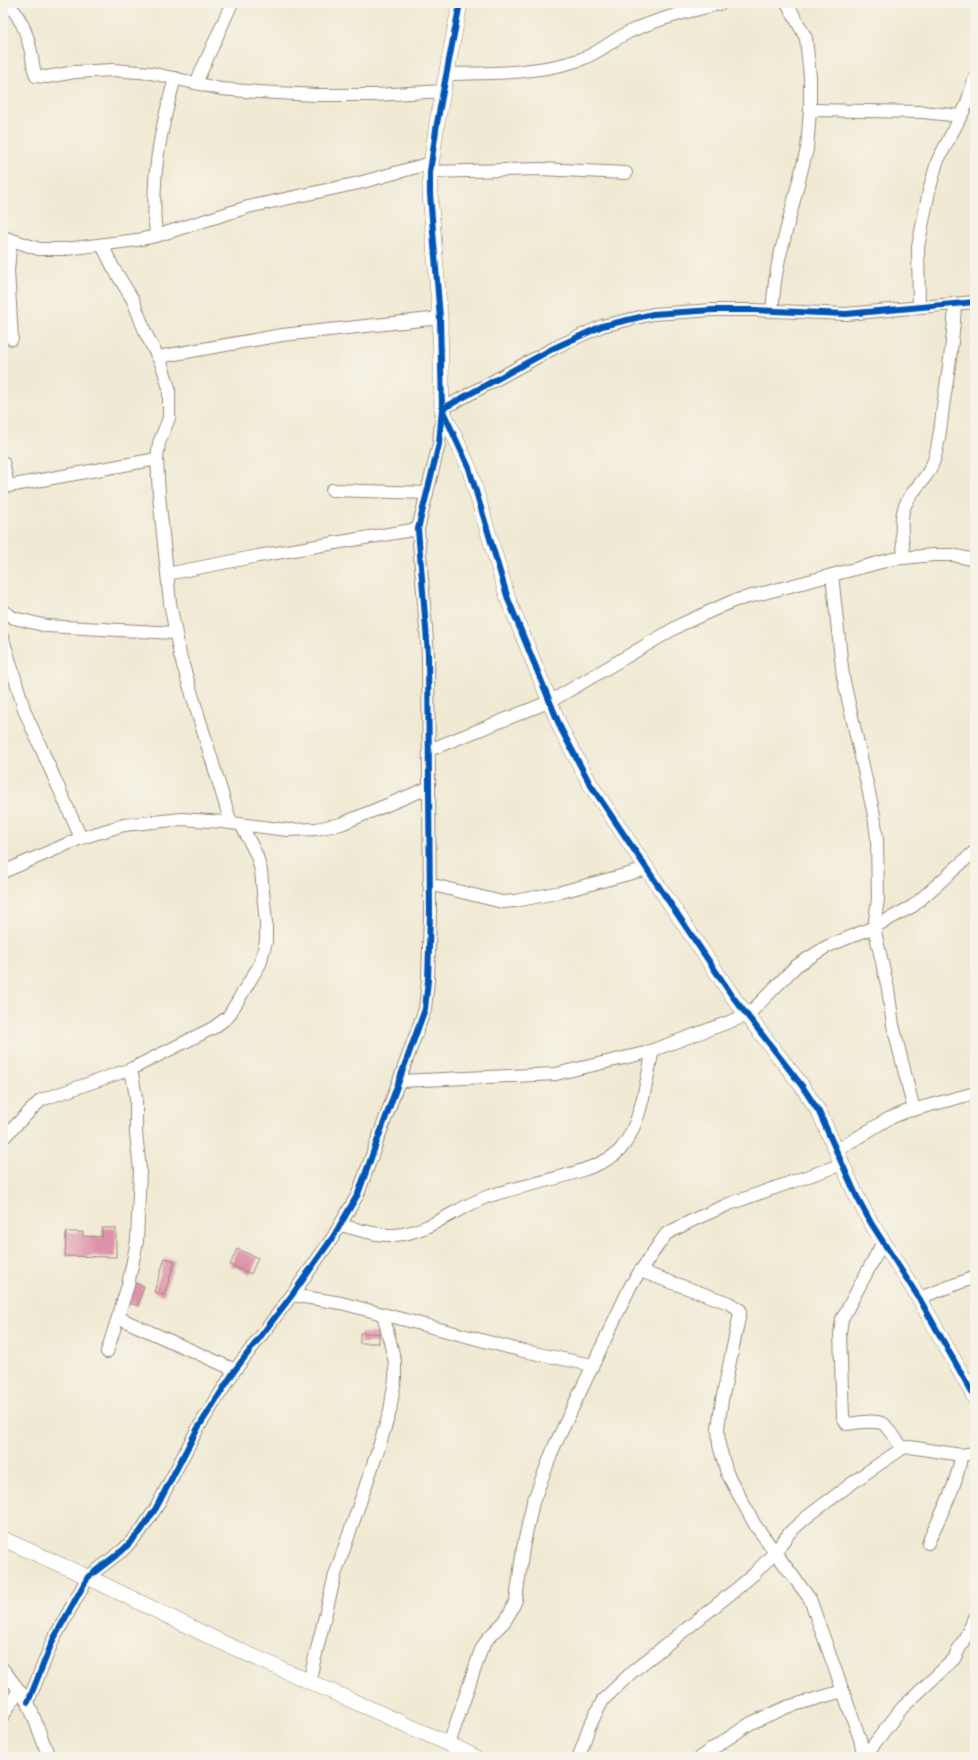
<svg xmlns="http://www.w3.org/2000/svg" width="978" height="1760" viewBox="0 0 978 1760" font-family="'IM FELL Double Pica',serif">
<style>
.building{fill:#de92aa}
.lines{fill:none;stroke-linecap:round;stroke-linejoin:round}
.minor-casing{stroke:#968a79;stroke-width:14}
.tertiary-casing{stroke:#968a79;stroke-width:16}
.minor{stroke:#fff;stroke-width:12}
.tertiary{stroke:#fff;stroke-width:15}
.cycleway-casing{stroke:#f7f3e8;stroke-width:8}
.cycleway{stroke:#0057b8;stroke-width:6}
</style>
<rect width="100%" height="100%" fill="#f7f3e8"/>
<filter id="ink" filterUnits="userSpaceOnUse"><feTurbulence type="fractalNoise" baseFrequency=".025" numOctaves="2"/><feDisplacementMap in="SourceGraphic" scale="8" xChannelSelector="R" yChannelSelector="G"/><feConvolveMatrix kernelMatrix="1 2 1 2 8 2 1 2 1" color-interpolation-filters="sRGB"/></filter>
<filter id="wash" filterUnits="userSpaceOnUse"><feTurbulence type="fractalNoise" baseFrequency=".012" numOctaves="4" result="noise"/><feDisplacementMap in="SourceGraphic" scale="16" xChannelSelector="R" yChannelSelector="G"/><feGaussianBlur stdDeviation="0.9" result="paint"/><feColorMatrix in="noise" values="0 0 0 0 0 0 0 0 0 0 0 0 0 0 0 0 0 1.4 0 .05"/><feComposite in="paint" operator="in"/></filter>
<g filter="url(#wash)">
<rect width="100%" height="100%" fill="#f0ead4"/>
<g id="blocks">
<g class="building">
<polygon points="102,1228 116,1228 116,1257 65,1256 66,1232 83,1232 83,1236 102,1237"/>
<polygon points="237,1249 258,1258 251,1274 230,1265"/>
<polygon points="165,1258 175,1261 164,1295 154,1292"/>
<polygon points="134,1283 144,1286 138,1306 128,1303"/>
<rect x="360" y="1333" width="19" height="10"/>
</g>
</g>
</g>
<g filter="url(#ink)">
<use href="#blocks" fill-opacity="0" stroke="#968a79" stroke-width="1"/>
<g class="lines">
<defs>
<g id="minor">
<path d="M 8,3 C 19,16 27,32 30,48 C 33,58 32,66 36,76 L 47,77 L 75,72 L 113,70 L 151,73 L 221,89 L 258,92 L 316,95 L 376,95 L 443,91"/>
<path d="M 446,74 C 490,73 537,74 579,60 C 598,54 612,40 629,32 C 659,18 691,11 722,3"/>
<polyline points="196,83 232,3"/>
<polyline points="810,110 923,112 961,116"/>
<polyline points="430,172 540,169 626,173"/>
<path d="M 156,236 C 150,180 160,132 175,78"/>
<polyline points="3,237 39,249 66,249 137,240 156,236 248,207 359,183 431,163"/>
<polyline points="11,240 8,270 12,339"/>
<polyline points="102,245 114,269 133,300 146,334 162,365 169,388 169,418 159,443 157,459 159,495 170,603 180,655 231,823"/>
<polyline points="919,306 918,247 929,191 937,162 966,106 975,77"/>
<polyline points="772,310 775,281 779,259 807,149 810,110 810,77 806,38 787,3"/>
<polyline points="158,357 282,335 440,318"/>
<polyline points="3,462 8,486"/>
<polyline points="3,487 157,459"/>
<polyline points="332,490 427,493"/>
<path d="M 904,557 C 903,538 897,515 909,498 C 918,484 929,476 934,460 C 940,441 941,420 944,400 C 949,368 954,336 955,303"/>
<polyline points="167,574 258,556 418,529"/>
<polyline points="832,575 843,677 874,815 877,839 878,899 874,927 888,989 893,1025 914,1110"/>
<polyline points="3,611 14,618 47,626 175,633"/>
<polyline points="3,639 25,712 81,838"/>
<polyline points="429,750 551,701 682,624 733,601 893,559 933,555 953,555 975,560"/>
<polyline points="3,872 81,838 124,825 182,819 223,822 287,830 316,829 341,824 428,788"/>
<polyline points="429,884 502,902 515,901 561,892 647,869"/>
<polyline points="400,1081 556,1074 568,1071 645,1053 748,1015 796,966 826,947 874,927 913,906 975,851"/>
<polyline points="3,1138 41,1100 131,1069 213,1028 228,1017 260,964 266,941 266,923 261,871 257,856 242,826"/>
<polyline points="837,1150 888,1119 905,1112 975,1093"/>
<path d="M 340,1225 C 357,1229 376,1236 394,1235 C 429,1233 457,1207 489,1196 C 521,1185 599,1173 620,1150 C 641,1126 646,1081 653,1050"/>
<path d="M 883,1242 L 842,1319 L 840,1333 L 843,1417 L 847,1424 C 859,1423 873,1419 884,1424 L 903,1448"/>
<polyline points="640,1271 729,1303 740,1310 740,1313 722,1400 718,1428 719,1445 727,1473 755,1525 810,1599 860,1739 864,1757"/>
<polyline points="292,1295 341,1303 519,1350 592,1365"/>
<polyline points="919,1298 975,1277"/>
<polyline points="119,1318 235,1370"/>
<polyline points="107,1352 128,1285 137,1241 140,1170 136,1133 136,1097 131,1069"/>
<path d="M 928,1543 C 940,1515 958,1485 961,1455"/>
<polyline points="3,1669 28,1702 49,1757"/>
<polyline points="309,1682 335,1575 379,1447 390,1411 395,1379 395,1362 383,1314"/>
<polyline points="28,1702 53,1640 88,1577 123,1550 140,1532 156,1508 198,1428 235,1370 292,1295 333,1237 358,1194 425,1009 428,980 430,914 428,654 418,529 439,444 442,409 554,348 602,326 653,314 713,310 754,310 846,314 975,302"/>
<polyline points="3,1716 18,1691"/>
<polyline points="449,1744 481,1650 488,1638 505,1621 511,1611 516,1600 523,1548 533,1502 554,1447 631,1285 654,1251 666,1234 693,1220 729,1204 843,1164"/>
<polyline points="579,1757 589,1727 603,1700 632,1672 734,1591 754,1574 775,1552 790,1532 808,1516 863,1475 903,1448 910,1447 961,1455 975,1453"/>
<polyline points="700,1757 751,1723 787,1707 843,1691"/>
<polyline points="864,1757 902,1708 954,1659 975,1618"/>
</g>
<g id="tertiary">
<polyline points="460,3 437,123 430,172 430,194 440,318 442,409 469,468 508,599 561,729 590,784 733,997 802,1086 819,1112 856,1195 871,1223 919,1298 975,1398"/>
<polyline points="3,1539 88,1577 221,1642 449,1744 475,1757"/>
</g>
</defs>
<use href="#minor" class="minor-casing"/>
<use href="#tertiary" class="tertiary-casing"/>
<use href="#minor" class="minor"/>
<use href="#tertiary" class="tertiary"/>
<defs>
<g id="cycleway">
<polyline points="460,3 437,123 430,172 430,194 440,318 442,409 469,468 508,599 561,729 590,784 733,997 802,1086 819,1112 856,1195 871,1223 919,1298 975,1398"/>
<polyline points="28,1702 53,1640 88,1577 123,1550 140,1532 156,1508 198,1428 235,1370 292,1295 333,1237 358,1194 425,1009 428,980 430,914 428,654 418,529 439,444 442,409 554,348 602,326 653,314 713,310 754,310 846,314 975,302"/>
</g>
</defs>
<use href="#cycleway" class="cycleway-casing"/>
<use href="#cycleway" class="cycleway"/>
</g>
</g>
<rect width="978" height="1760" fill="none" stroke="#f7f3e8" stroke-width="16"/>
</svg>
